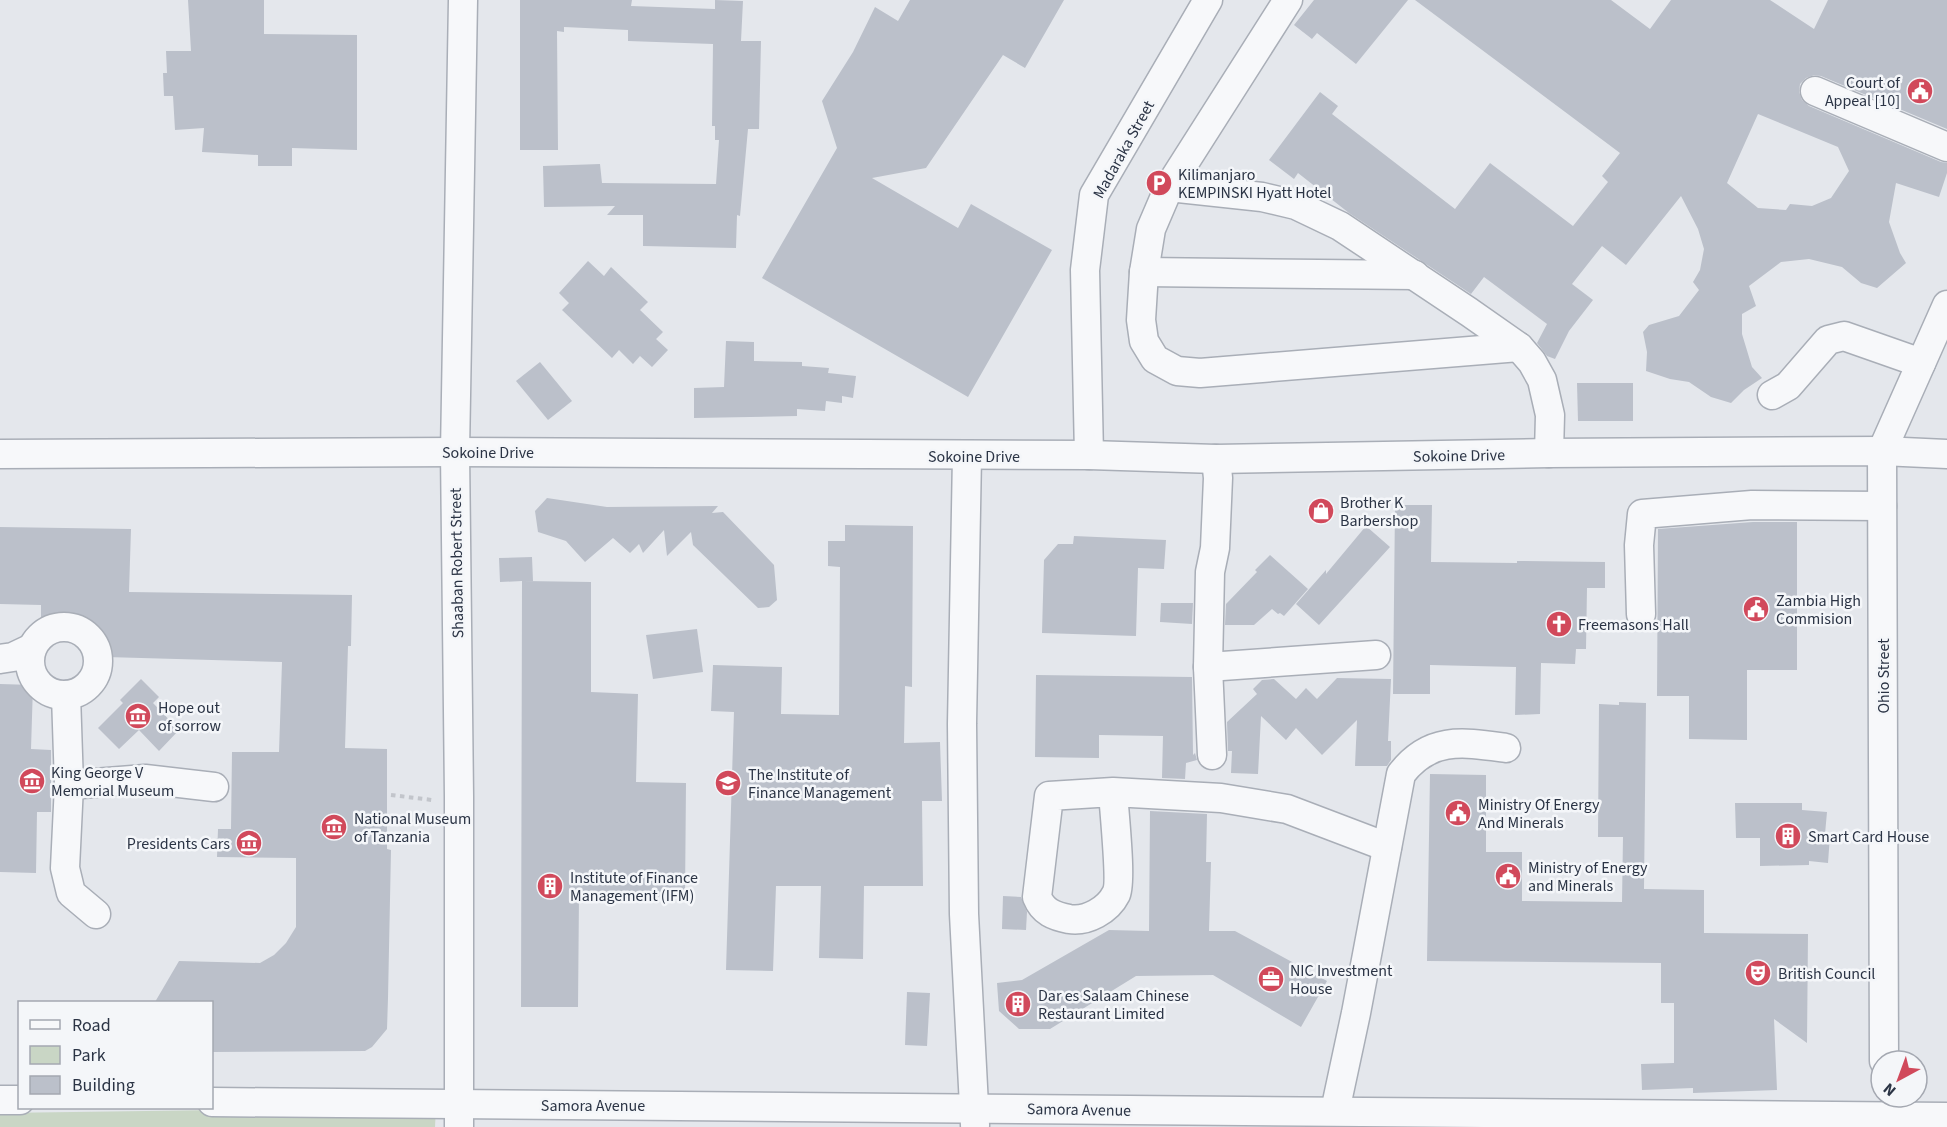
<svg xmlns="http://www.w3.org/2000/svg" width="1947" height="1127" viewBox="0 0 1947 1127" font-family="'Source Sans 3',sans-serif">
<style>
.green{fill:#c9d6c5}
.building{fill:#bbc0ca;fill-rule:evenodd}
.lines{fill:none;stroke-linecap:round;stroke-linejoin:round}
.minor-casing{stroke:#a9aeb7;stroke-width:31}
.path{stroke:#c2c5cb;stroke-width:4;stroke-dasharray:4.5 4.5;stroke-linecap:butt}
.minor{stroke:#f7f8fa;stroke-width:28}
.labels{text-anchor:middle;stroke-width:5;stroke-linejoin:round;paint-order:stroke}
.poi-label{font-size:16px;fill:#2b3445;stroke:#f4f6f9;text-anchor:start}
.street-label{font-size:16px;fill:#2b3445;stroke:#f4f6f9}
</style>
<rect width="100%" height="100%" fill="#e4e7ec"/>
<polygon class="green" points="436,1107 435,1127 0,1127 0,1113"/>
<g class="building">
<polygon points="188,0 264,0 264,34 357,35 357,150 292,148 292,166 258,166 258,155 202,152 204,128 175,130 173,96 164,96 163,73 167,73 166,51 191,51"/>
<polygon points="520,0 632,0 631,6 715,9 715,0 743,1 741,41 761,41 759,129 748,129 740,216 737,215 736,248 643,246 643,215 607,215 615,206 544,207 543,166 600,164 602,183 716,184 719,140 715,140 715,126 712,126 713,44 628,41 628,30 564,27 564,32 557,31 558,150 520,150"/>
<polygon points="910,0 1064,0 1025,68 1003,55 926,168 872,178 958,228 971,204 1052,250 968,397 762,278 837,148 822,101 853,52 875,7 898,21"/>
<polygon points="1314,0 1408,0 1356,64 1317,33 1312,39 1294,25"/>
<path d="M 1415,0 L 1611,0 L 1650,29 L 1671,0 L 1770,0 L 1814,29 L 1828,0 L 1947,0 L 1947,129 L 1821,76 L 1814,75 L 1806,78 L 1800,84 L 1799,92 L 1802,100 L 1809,106 L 1941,162 L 1947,163 L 1947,173 L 1939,197 L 1896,183 L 1889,222 L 1900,253 L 1906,263 L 1877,288 L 1861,283 L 1842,267 L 1809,259 L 1781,262 L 1749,286 L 1756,306 L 1742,314 L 1742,334 L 1752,367 L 1762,378 L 1744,390 L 1731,403 L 1711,397 L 1689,382 L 1670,379 L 1646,371 L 1647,352 L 1643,332 L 1649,325 L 1679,316 L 1699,290 L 1693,282 L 1700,270 L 1704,249 L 1698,229 L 1681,196 L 1626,265 L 1602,246 L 1572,284 L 1593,300 L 1569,331 L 1555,359 L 1547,356 L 1537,343 L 1547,324 L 1484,277 L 1471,294 L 1349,213 L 1298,173 L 1294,179 L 1269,160 L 1320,92 L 1338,106 L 1332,114 L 1455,209 L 1490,163 L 1573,226 L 1608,182 L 1602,176 L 1620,153 ZM 1758,114 L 1838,147 L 1849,171 L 1831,198 L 1812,206 L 1790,204 L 1786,210 L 1758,208 L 1727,183 Z"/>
<polygon points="588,261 604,276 611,267 648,302 640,310 663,332 656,339 668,350 652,367 640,356 633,364 619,350 612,358 562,310 569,303 559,293"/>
<polygon points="726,341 754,342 754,361 802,362 802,366 829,368 828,373 856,376 853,398 842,396 842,403 826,401 825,411 797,409 797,416 694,418 694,388 724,387"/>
<polygon points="540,362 572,401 548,420 516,381"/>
<polygon points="1577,383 1633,383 1633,421 1578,421"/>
<polygon points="547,498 607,507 718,506 712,513 723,512 774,565 777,600 769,607 758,608 693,545 691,532 667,556 664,530 643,553 639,544 630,553 613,538 585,562 566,541 538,532 535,511"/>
<polygon points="1395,505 1432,505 1431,562 1517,563 1517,561 1605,562 1605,588 1587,588 1586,649 1576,649 1575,664 1541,663 1540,714 1515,715 1516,667 1430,665 1430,694 1393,694"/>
<polygon points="1753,522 1797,522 1797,670 1747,670 1747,740 1689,739 1689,696 1657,696 1658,529"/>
<polygon points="845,525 913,526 912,687 905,686 904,743 940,742 942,801 922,801 923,886 864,886 863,959 819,958 821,886 776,886 773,971 726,970 734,712 711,711 713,665 782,667 781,714 839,715 840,567 828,566 828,541 845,541"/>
<polygon points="1366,526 1390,547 1319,625 1296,604 1326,570 1326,574"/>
<polygon points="0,527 131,529 129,592 352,595 351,646 348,646 345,748 387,749 387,849 391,850 388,998 387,1029 372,1047 365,1051 212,1052 212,1002 155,1002 179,961 260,963 274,955 286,943 296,927 296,858 217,857 218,829 231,829 232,752 279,752 282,662 106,657 100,639 81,620 41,622 41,605 0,604"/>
<polygon points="1074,536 1166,540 1164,569 1138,568 1136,636 1042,633 1044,560 1058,544 1073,544"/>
<polygon points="1270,555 1308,589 1284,616 1280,613 1278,614 1272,609 1254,625 1225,625 1226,604 1257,572 1255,570"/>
<polygon points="532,557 533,581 524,581 591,582 591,692 638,694 636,782 686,783 685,897 579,895 578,1007 521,1007 522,581 500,582 499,558"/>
<polygon points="1161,603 1193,603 1192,624 1160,622"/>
<polygon points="697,629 703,672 653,679 646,635"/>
<polygon points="1036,675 1192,677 1193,755 1195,753 1197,760 1186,763 1185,779 1162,778 1163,736 1099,735 1099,758 1035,757"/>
<polygon points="1337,678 1391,679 1388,741 1391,741 1391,760 1387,766 1355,766 1357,720 1322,755 1296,728 1286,740 1261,716 1258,774 1231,773 1232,751 1228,751 1227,722 1257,694 1253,689 1262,680 1274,679 1296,699 1306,688 1317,699"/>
<polygon points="141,679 159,697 153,703 179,730 159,751 139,730 119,749 98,728 123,703 120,700"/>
<polygon points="0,684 33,685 31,749 51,750 51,812 37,812 36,873 0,872"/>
<polygon points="1619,702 1646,703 1644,889 1704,890 1704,933 1808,934 1807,1043 1774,1019 1777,1090 1693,1093 1693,1088 1642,1090 1641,1064 1674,1063 1674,1003 1661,1003 1661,963 1427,961 1430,774 1486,775 1486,852 1522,852 1522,901 1622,902 1623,837 1598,837 1599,704 1619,705"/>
<polygon points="1735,803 1802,803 1802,810 1827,812 1825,834 1830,835 1828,863 1809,861 1809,865 1760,866 1760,838 1736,838"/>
<polygon points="1150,811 1207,814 1206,862 1211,862 1209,931 1235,931 1327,981 1301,1027 1213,975 1136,976 1050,1029 1019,1029 999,1011 997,983 1022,980 1109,930 1149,931"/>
<polygon points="1003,896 1021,897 1027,912 1026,930 1002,929"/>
<polygon points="907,992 930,993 927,1046 905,1045"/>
</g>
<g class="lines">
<defs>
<g id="minor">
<polyline points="1288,0 1169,187 1151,229 1144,272 1141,320 1144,341 1155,359 1177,371 1200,373 1519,347"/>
<polyline points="1815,91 1947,147"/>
<polyline points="1169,187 1262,197 1296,205 1340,226 1469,312 1519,347 1532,362 1542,380 1550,415 1549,453"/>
<polyline points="1144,272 1415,275"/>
<polyline points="1772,395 1788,386 1828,340 1844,336 1921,363"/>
<polyline points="0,454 455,452 1089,455 1216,459 1549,453 1882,451 1947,454"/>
<polyline points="1089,455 1085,270 1094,195 1208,0"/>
<polyline points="967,456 962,724 964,914 975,1125"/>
<polyline points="1641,614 1639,545 1642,514 1752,505 1882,506"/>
<circle cx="64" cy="661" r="34"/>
<polyline points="0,659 13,657 32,648"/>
<polyline points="1208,667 1376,655"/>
<polyline points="66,695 69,785 65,868 71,893 96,914"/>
<polyline points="1212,755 1208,667 1210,572 1215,548 1218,478 1216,459"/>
<polyline points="69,785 145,779 214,787"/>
<path d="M 1113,792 C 1114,810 1122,883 1116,894 C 1108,910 1087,922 1069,919 C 1054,916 1043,912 1037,897 L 1049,796 L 1113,792 L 1221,798 L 1287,809 L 1387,847"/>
<polyline points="1884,1061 1882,451 1947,305"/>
<polyline points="0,1100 20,1100"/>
<polyline points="212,1102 1947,1117"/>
<path d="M 1335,1111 L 1356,1013 L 1401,774 C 1430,736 1463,742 1506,748"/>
<polyline points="459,1127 459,797 455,452 463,0"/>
</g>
</defs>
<use href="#minor" class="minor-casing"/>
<polyline class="path" points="391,795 432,800"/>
<use href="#minor" class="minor"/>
</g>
<defs>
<symbol id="civic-disc" viewBox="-11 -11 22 22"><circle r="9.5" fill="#d1495b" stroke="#f4f6f9"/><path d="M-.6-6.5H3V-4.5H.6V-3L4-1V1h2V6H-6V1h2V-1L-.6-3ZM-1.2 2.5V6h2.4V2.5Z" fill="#fff"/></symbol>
<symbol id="parking-disc" viewBox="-11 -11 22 22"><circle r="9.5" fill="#d1495b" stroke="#f4f6f9"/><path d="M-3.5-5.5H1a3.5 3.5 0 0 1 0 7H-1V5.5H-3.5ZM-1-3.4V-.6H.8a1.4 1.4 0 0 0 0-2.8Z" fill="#fff"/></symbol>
<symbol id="shop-disc" viewBox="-11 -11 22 22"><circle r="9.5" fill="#d1495b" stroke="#f4f6f9"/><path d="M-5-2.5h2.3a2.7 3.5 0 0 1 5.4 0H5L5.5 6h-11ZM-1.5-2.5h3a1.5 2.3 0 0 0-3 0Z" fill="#fff"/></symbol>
<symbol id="church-disc" viewBox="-11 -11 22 22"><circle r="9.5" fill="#d1495b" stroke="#f4f6f9"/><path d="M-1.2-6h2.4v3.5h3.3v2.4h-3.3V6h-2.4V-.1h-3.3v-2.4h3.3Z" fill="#fff"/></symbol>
<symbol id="museum-disc" viewBox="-11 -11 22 22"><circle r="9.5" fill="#d1495b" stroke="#f4f6f9"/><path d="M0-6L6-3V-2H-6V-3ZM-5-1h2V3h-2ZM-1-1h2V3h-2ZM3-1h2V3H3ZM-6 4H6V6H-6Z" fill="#fff"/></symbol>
<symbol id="university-disc" viewBox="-11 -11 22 22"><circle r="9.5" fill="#d1495b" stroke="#f4f6f9"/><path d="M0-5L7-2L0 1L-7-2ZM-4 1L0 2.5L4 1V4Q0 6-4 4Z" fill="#fff"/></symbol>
<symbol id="building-disc" viewBox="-11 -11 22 22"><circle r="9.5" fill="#d1495b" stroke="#f4f6f9"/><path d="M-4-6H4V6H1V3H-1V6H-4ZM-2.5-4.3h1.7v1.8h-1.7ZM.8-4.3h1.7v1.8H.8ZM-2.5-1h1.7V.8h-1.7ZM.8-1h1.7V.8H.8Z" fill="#fff"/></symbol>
<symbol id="theatre-disc" viewBox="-11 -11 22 22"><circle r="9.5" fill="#d1495b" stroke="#f4f6f9"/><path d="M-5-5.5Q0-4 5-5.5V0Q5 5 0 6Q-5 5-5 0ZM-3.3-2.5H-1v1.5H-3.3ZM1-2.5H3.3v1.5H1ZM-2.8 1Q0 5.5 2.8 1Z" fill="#fff"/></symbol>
<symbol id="office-disc" viewBox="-11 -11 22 22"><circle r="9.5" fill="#d1495b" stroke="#f4f6f9"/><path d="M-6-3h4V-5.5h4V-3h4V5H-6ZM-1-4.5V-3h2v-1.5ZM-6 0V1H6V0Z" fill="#fff"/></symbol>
</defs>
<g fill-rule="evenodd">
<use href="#civic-disc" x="1905" y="76" width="30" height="30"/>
<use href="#parking-disc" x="1144" y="168" width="30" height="30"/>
<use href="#shop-disc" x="1306" y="496" width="30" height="30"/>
<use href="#civic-disc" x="1741" y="594" width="30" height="30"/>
<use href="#church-disc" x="1544" y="609" width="30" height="30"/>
<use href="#museum-disc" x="123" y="701" width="30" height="30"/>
<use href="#museum-disc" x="17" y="766" width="30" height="30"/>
<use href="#university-disc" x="713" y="768" width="30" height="30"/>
<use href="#civic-disc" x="1443" y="798" width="30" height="30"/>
<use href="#museum-disc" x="319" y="812" width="30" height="30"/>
<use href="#building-disc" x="1773" y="821" width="30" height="30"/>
<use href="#museum-disc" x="234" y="828" width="30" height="30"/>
<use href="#civic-disc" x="1493" y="861" width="30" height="30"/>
<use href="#building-disc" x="535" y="871" width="30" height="30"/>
<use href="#theatre-disc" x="1743" y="958" width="30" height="30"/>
<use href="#office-disc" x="1256" y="964" width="30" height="30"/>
<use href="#building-disc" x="1003" y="989" width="30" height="30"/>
</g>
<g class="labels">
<g class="poi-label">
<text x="1900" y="88" text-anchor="end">Court of<tspan x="1900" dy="18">Appeal [10]</tspan></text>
<text x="1178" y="180">Kilimanjaro<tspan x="1178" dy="18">KEMPINSKI Hyatt Hotel</tspan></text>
<text x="1340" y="508">Brother K<tspan x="1340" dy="18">Barbershop</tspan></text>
<text x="1776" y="606">Zambia High<tspan x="1776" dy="18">Commision</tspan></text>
<text x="1578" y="630">Freemasons Hall</text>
<text x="158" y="713">Hope out<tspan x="158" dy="18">of sorrow</tspan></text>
<text x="51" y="778">King George V<tspan x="51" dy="18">Memorial Museum</tspan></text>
<text x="748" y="780">The Institute of<tspan x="748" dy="18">Finance Management</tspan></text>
<text x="1478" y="810">Ministry Of Energy<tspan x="1478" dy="18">And Minerals</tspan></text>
<text x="354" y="824">National Museum<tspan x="354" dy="18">of Tanzania</tspan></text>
<text x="1808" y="842">Smart Card House</text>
<text x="230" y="849" text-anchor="end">Presidents Cars</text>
<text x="1528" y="873">Ministry of Energy<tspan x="1528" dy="18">and Minerals</tspan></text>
<text x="570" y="883">Institute of Finance<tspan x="570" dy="18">Management (IFM)</tspan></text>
<text x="1290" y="976">NIC Investment<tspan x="1290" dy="18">House</tspan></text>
<text x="1778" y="979">British Council</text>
<text x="1038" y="1001">Dar es Salaam Chinese<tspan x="1038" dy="18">Restaurant Limited</tspan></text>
</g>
<g class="street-label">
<text transform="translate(1123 149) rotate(-61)" y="6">Madaraka Street</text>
<text x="488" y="458">Sokoine Drive</text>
<text transform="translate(1459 455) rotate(-1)" y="6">Sokoine Drive</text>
<text x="974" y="462">Sokoine Drive</text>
<text transform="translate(456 563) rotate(-91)" y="6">Shaaban Robert Street</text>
<text transform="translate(1883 676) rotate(-90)" y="6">Ohio Street</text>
<text x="593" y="1111">Samora Avenue</text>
<text transform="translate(1079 1109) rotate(1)" y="6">Samora Avenue</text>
</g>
</g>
<rect x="18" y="1001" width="195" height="108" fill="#f4f6f9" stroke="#a4a8b1" stroke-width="1.5"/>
<rect x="30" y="1020" width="30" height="9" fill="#f7f8fa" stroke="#a4a8b1" stroke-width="1.5"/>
<text x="72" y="1031" font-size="18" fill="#2b3445">Road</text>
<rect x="30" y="1046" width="30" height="18" fill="#c9d6c5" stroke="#a4a8b1" stroke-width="1.5"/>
<text x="72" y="1061" font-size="18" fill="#2b3445">Park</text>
<rect x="30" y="1076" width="30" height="18" fill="#bbc0ca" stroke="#a4a8b1" stroke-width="1.5"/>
<text x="72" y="1091" font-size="18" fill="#2b3445">Building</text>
<g transform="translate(1899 1079) rotate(221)"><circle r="28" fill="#f4f6f9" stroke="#a4a8b1" stroke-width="1.5"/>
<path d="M0-4.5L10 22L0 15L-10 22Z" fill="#d1495b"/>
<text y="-9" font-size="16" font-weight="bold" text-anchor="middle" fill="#2b3445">N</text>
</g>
</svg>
